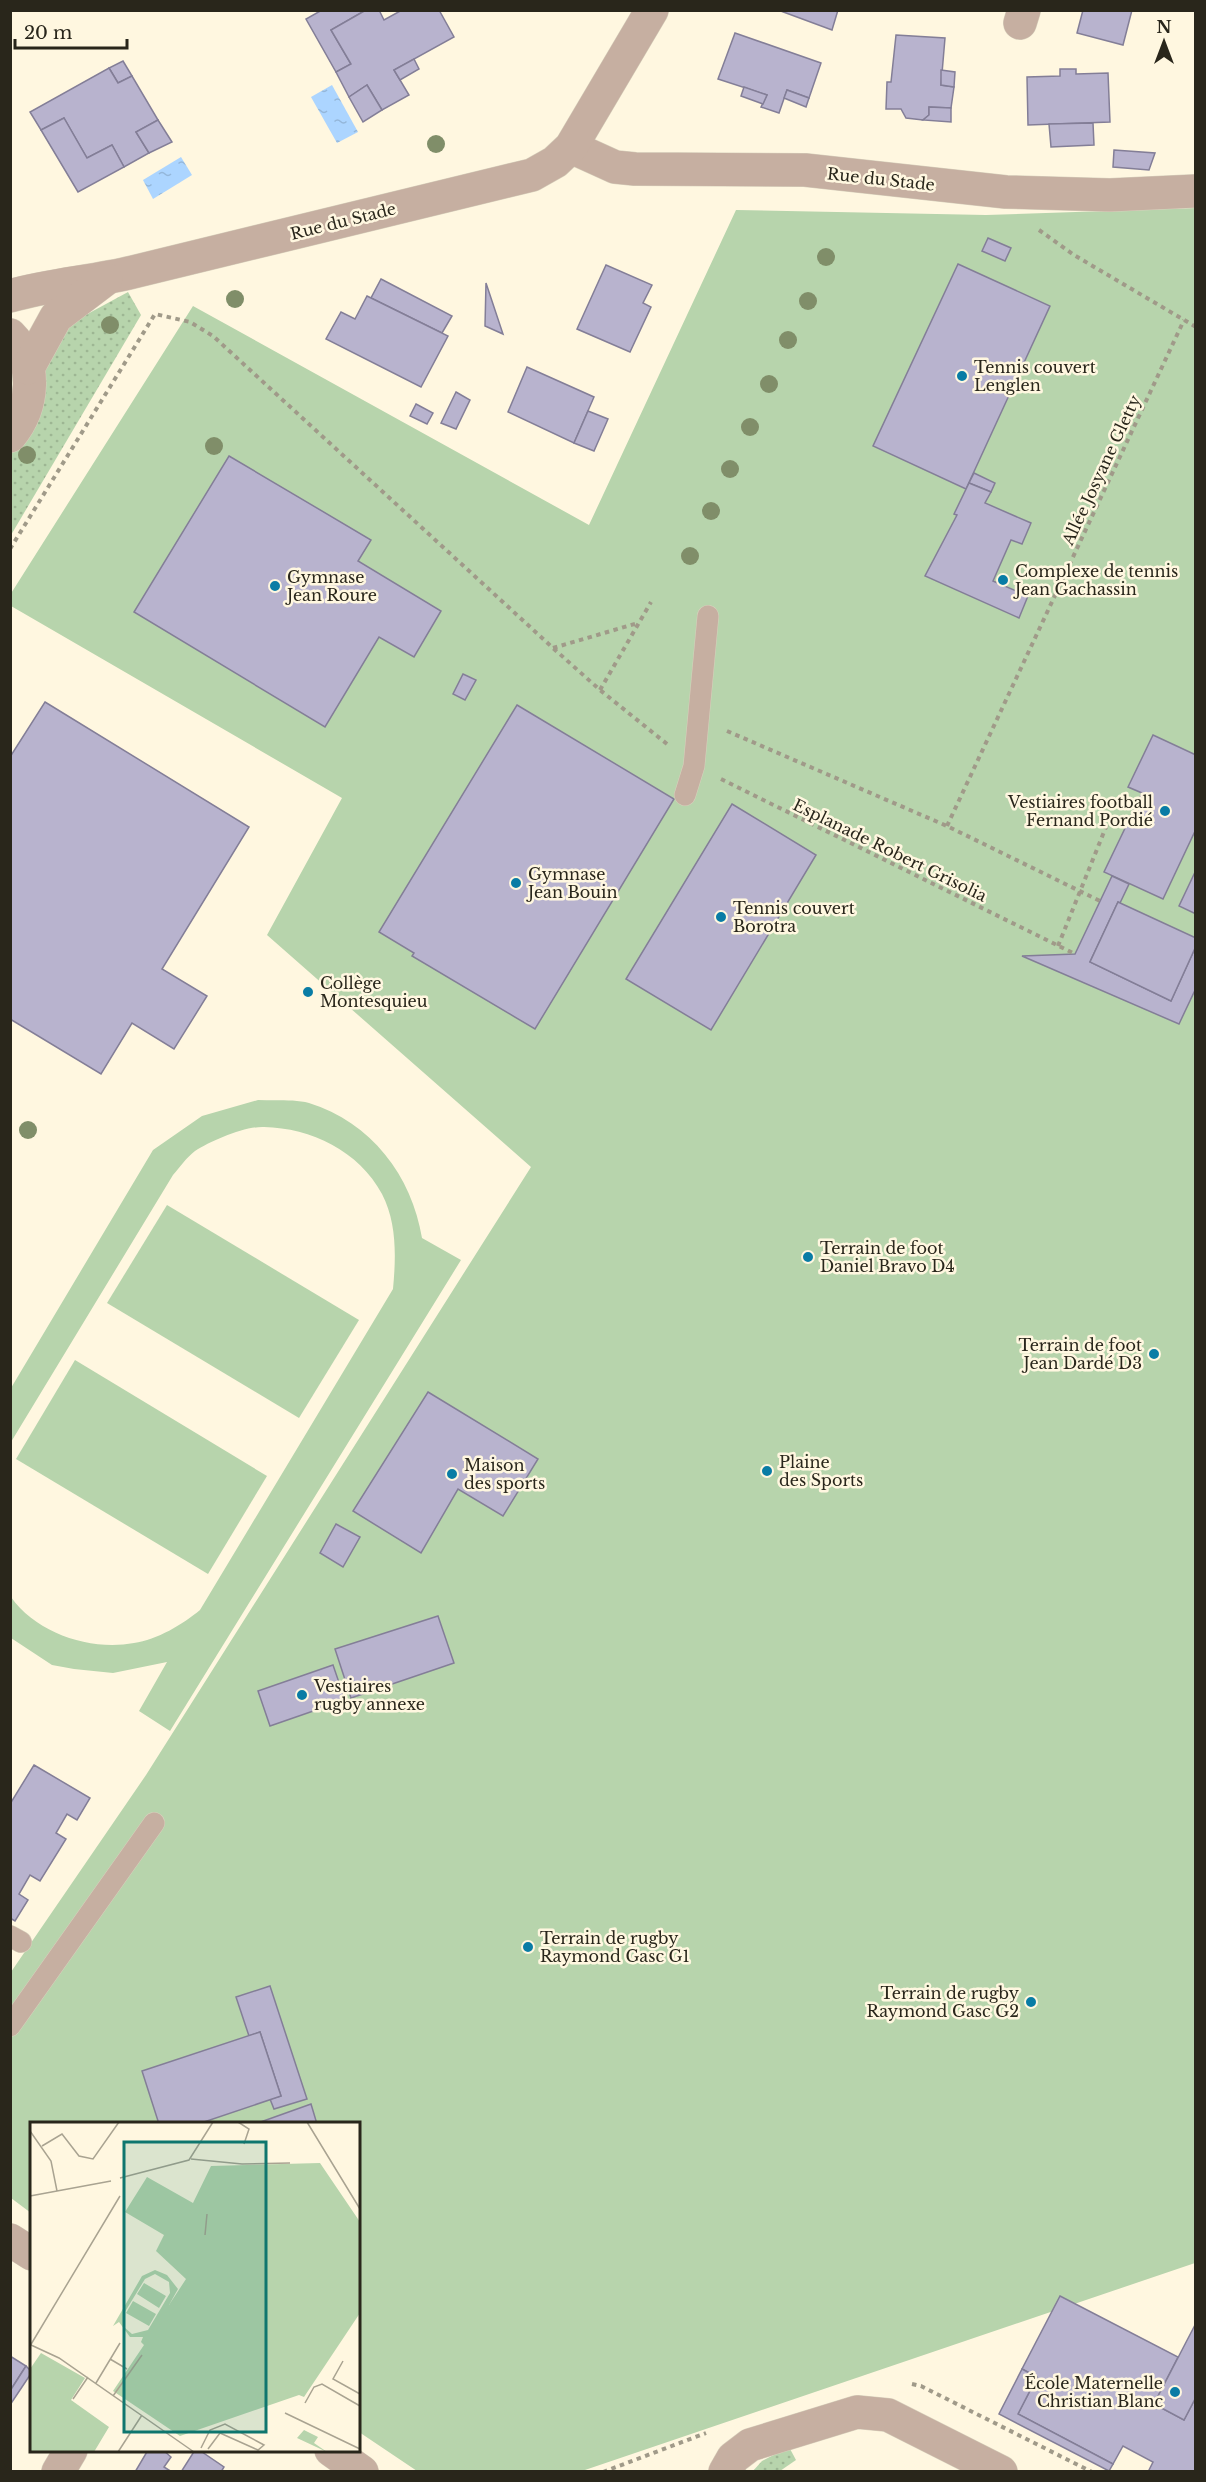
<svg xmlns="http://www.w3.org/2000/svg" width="1206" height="2482" viewBox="0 0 1206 2482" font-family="'Libre Baskerville',serif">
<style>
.grass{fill:url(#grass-dots)}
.garden{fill:#b7d4ac}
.water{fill:url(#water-ripples)}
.building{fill:#b8b3ce;stroke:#837e97;stroke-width:1.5}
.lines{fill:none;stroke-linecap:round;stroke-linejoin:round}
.lane-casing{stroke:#d8d1bd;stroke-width:22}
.street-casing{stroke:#d8d1bd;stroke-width:34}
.path{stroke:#a09a89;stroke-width:4;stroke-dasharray:4.5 4.5;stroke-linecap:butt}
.lane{stroke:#c6afa1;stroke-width:21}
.street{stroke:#c6afa1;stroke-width:33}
.tree{fill:#808e69}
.poi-dot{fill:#097ca5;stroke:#fff7e0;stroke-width:2}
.labels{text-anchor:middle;stroke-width:5;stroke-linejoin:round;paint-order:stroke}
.street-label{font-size:16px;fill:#29261b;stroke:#fff7e0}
.poi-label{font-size:16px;fill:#29261b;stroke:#fff7e0;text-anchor:start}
.inset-road{fill:none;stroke:#a9a391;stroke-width:1.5}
.view{fill:#0f766e;fill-opacity:0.15;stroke:#0f766e;stroke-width:3}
.inset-edge{fill:none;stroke:#29261b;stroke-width:3}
</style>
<defs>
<pattern id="grass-dots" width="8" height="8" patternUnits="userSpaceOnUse" patternTransform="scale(1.5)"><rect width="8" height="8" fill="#b7d4ac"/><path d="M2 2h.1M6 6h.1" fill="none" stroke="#9db693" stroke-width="1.8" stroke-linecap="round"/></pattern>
<pattern id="water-ripples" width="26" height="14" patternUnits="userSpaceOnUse" patternTransform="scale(1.5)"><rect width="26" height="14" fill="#acd5ff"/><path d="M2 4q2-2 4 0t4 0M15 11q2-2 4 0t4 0" fill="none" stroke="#94b7da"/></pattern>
</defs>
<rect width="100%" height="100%" fill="#fff7e0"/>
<g class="grass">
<polygon points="128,292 141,315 11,535 11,448 46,359 69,324"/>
<polygon points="789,2447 796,2460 780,2471 752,2472 762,2461"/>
</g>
<g class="garden">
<polygon points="1195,208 1195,2263 582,2471 417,2471 359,2432 358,2124 32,2124 31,2213 11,2198 11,1972 146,1775 531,1167 267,935 342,798 11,606 10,595 193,306 589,525 736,210 986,215"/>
<path d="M 258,1100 C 274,1101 294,1099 309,1103 C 371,1122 412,1176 422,1238 L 461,1260 L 170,1731 L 139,1711 L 167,1662 L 113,1673 L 74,1669 L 52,1665 L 11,1638 L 11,1597 C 37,1634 91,1651 134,1643 C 157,1640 183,1624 200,1610 L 393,1289 C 396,1257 397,1223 382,1194 C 359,1151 311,1128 264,1127 C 245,1126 211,1141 195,1151 C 187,1157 180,1167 173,1175 L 11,1442 L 11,1388 L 153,1150 L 202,1116 Z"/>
<polygon points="167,1205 359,1320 299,1418 107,1303"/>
<polygon points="75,1360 267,1476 208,1574 16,1459"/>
</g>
<g class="water">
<polygon points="332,85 358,132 337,143 311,97"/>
<polygon points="181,157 192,175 153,199 143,180"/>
</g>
<g class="building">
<polygon points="322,10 366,10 331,30 351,64 336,72 306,19"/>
<polygon points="366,10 379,10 384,20 402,10 439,10 454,37 394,70 409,95 382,110 367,85 349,97 336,72 351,64 331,30"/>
<polygon points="778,10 838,10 832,30"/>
<polygon points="1132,10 1123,45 1077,33 1083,10"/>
<polygon points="735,33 821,63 809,98 787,90 779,113 761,107 767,95 718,79"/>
<polygon points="896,35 945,38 941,85 954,87 951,108 929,107 929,115 923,120 906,118 901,109 886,109 887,82 891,82"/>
<polygon points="414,59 419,69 400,80 394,70"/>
<polygon points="123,61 132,76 118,83 109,68"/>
<polygon points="109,68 118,83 132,76 158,120 136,132 149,153 124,167 112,145 87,158 64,118 41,130 30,112"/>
<polygon points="1060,69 1076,69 1076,74 1108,73 1110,122 1028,125 1027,77 1060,76"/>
<polygon points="941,70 955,72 954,87 941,85"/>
<polygon points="367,85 382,110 363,122 349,97"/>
<polygon points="744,87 767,95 763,104 741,96"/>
<polygon points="787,90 809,98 806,107 784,98"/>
<polygon points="929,107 951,108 951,122 923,120 929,115"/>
<polygon points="64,118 87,158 112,145 124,167 78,192 41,130"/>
<polygon points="158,120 172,142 149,153 136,132"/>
<polygon points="1093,123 1094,145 1051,147 1049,124"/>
<polygon points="1114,150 1155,153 1149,170 1113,167"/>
<polygon points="988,238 1011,248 1005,261 982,251"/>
<polygon points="958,264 1050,306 966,489 873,446"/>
<polygon points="606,265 652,285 643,303 651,307 630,352 577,329"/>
<polygon points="381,279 452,316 442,333 371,298"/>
<polygon points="486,283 503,334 485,326"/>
<polygon points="367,296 448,336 421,387 326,339 341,312 355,319"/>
<polygon points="527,367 594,397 574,443 508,412"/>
<polygon points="456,392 470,400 456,429 441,423"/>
<polygon points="416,404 433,413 427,424 410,416"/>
<polygon points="588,411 608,419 594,451 574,443"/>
<polygon points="229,456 371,540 358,561 441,611 414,657 379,637 325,727 134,612"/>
<polygon points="974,473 995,483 991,492 969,483"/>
<polygon points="969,483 991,492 985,503 1031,523 1022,544 1011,540 993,581 1028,596 1019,618 925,576 957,515 954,514"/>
<polygon points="463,674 476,680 465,700 453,694"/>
<polygon points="45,702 249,827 162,969 207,996 174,1049 132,1023 101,1074 10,1019 10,757"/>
<polygon points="517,705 674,799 535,1029 412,956 414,953 379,932"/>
<polygon points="1153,735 1196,755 1196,829 1163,899 1104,872 1142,793 1128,787"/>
<polygon points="732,804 816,855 711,1030 626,979"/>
<polygon points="1196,870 1196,914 1179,906"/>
<polygon points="1112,876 1129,884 1120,903 1118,902 1090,962 1171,1001 1196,946 1196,988 1179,1024 1022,956 1075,954"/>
<polygon points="1118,902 1196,938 1196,946 1171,1001 1090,962"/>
<polygon points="428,1392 538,1459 503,1516 458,1489 421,1553 353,1511"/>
<polygon points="336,1524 360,1537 343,1567 320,1553"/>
<polygon points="438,1616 454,1663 351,1698 335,1649"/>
<polygon points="333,1665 345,1700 270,1726 258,1691"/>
<polygon points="34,1765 90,1798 77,1820 67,1814 56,1833 66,1839 40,1881 30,1875 19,1894 28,1900 15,1921 10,1918 10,1804"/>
<polygon points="270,1986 307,2099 274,2109 270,2099 281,2096 260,2032 249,2036 236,1997"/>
<polygon points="260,2032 281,2096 198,2124 159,2124 142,2071"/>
<polygon points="311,2104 317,2124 255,2124"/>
<polygon points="1060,2296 1178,2357 1154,2404 1184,2420 1196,2397 1196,2472 1148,2472 1153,2462 1123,2446 1113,2464 1018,2414 1037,2377 1022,2369"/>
<polygon points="1196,2323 1196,2397 1184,2420 1154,2404"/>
<polygon points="10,2356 26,2366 10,2391"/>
<polygon points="26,2366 32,2372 10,2405 10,2391"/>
<polygon points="1022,2369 1037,2377 1018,2414 1113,2464 1109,2471 999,2414"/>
<polygon points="148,2450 163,2450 171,2457 164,2467 172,2472 135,2472"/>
<polygon points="195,2450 199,2450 224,2467 221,2472 181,2472"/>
</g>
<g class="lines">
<defs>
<g id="lane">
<polyline points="685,795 694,766 708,616"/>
<polyline points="10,1936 21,1942"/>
<polyline points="10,2026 154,1823"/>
</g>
<g id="street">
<polyline points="1020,23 1024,10"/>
<polyline points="571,147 615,167 635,169 805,170 1006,192 1110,195 1196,191"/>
<path d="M 10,296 C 51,284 92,282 133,272 L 532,175 L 555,162 L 571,147 L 652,10"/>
<path d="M 10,335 C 38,363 34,407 10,436"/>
<polyline points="28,368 56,317 106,279"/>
<polyline points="10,2240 32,2254"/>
<polyline points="331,2450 362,2472"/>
<polyline points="58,2472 71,2450"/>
<polyline points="725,2472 733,2458 750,2445 857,2412 888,2415 1001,2472"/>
</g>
</defs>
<use href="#lane" class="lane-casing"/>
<use href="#street" class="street-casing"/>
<g class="path">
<polyline points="1039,230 1074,255 1196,327"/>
<polyline points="10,549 155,314 190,322 213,336 553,648 600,690 667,744"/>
<polyline points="553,648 638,623"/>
<polyline points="600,690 651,602"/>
<polyline points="727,731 947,826 1100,901"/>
<polyline points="721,779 1075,954"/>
<polyline points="947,826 1184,320"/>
<polyline points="1058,946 1108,822"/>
<polyline points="912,2384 921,2386 1092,2472"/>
<polyline points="603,2472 706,2433"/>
</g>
<use href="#lane" class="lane"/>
<use href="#street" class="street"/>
</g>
<g class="tree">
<circle cx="436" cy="144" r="9"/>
<circle cx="826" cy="257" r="9"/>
<circle cx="235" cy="299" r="9"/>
<circle cx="808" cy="301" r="9"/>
<circle cx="110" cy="325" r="9"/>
<circle cx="788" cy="340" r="9"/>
<circle cx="769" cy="384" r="9"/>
<circle cx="750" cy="427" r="9"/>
<circle cx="214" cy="446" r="9"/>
<circle cx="27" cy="455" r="9"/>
<circle cx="730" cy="469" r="9"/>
<circle cx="711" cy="511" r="9"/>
<circle cx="690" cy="556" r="9"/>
<circle cx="28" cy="1130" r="9"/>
</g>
<g class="poi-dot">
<circle cx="962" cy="376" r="6"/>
<circle cx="1003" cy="580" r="6"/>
<circle cx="275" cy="586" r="6"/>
<circle cx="1165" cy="811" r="6"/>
<circle cx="516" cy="883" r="6"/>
<circle cx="721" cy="917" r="6"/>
<circle cx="308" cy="992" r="6"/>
<circle cx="808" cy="1257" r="6"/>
<circle cx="1154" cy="1354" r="6"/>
<circle cx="767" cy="1471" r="6"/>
<circle cx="452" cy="1474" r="6"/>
<circle cx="302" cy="1695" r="6"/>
<circle cx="528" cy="1947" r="6"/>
<circle cx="1031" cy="2002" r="6"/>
<circle cx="1175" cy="2392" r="6"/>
</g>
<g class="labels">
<g class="street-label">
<text transform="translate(881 179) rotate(6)" y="6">Rue du Stade</text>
<text transform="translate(343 221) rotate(-14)" y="6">Rue du Stade</text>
<text transform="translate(1101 470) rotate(-65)" y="6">Allée Josyane Gletty</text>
<text transform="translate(890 850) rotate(26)" y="6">Esplanade Robert Grisolia</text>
</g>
<g class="poi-label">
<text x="974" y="373">Tennis couvert<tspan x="974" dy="18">Lenglen</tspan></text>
<text x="1015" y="577">Complexe de tennis<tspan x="1015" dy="18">Jean Gachassin</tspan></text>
<text x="287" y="583">Gymnase<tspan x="287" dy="18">Jean Roure</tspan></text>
<text x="1153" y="808" text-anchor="end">Vestiaires football<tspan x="1153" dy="18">Fernand Pordié</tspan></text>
<text x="528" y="880">Gymnase<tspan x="528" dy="18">Jean Bouin</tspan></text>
<text x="733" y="914">Tennis couvert<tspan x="733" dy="18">Borotra</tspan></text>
<text x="320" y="989">Collège<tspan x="320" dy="18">Montesquieu</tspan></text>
<text x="820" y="1254">Terrain de foot<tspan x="820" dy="18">Daniel Bravo D4</tspan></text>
<text x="1142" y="1351" text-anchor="end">Terrain de foot<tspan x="1142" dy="18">Jean Dardé D3</tspan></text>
<text x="779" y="1468">Plaine<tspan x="779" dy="18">des Sports</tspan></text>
<text x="464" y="1471">Maison<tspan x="464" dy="18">des sports</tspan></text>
<text x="314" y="1692">Vestiaires<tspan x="314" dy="18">rugby annexe</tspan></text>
<text x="540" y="1944">Terrain de rugby<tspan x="540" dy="18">Raymond Gasc G1</tspan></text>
<text x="1019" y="1999" text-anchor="end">Terrain de rugby<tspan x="1019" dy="18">Raymond Gasc G2</tspan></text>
<text x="1163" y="2389" text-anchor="end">École Maternelle<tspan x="1163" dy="18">Christian Blanc</tspan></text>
</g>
</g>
<g transform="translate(30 2122)">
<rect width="330" height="330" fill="#fff7e0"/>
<path d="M 11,231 L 55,256 L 41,278 L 79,305 L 64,330 L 0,330 L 0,247 Z" fill="#b7d4ac"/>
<path d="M 290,41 L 330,100 L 330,191 L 274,275 L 269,273 L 150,314 L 83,269 L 114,223 L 111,220 L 113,215 L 100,215 L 89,200 L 83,204 L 112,154 L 125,148 L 137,153 L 148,167 L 139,183 L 156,157 L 126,129 L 134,113 L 95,90 L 117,55 L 163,81 L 181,44 ZM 125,152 L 139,160 L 140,171 L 118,208 L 102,212 L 94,205 L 93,193 L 115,157 ZM 114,161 L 136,174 L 129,186 L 107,172 ZM 103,179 L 126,192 L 119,204 L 96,191 ZM 274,308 L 288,315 L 284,321 L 297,330 L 267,316 Z" fill="#b7d4ac" fill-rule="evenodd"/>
<path class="inset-road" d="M 208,0 L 219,7 L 214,22M 277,0 L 330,87M 0,9 L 21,39 L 27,69M 12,24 L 32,12 L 49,34 L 63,37 L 89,0M 161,37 L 212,42 L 260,41M 90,56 L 159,38 L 183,0M 0,74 L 81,59M 175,113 L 177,92M 1,223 L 29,236 L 164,330M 0,224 L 90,74M 80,237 L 97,247M 313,239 L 303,257 L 330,272M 66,261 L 90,221M 83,274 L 112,233M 43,277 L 58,255M 275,281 L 284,265 L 292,262 L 330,284M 255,291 L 330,327M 171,326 L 180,308 L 195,302 L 234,323 L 228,328 L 190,311 L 178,327M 88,330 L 112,293"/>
<path class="view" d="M 94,20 L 236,20 L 236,310 L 94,310 Z"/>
<rect width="330" height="330" class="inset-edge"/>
</g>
<rect width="1206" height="2482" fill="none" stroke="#29261b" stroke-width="24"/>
<g transform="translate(1164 42)" stroke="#fff7e0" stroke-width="4.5" paint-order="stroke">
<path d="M0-4.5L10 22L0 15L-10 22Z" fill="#29261b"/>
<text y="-9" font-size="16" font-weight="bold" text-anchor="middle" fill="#29261b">N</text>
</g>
<path d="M15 39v9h112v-9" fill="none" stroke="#29261b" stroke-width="3"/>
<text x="24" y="39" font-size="18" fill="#29261b" stroke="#fff7e0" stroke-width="4.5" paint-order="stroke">20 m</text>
</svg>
